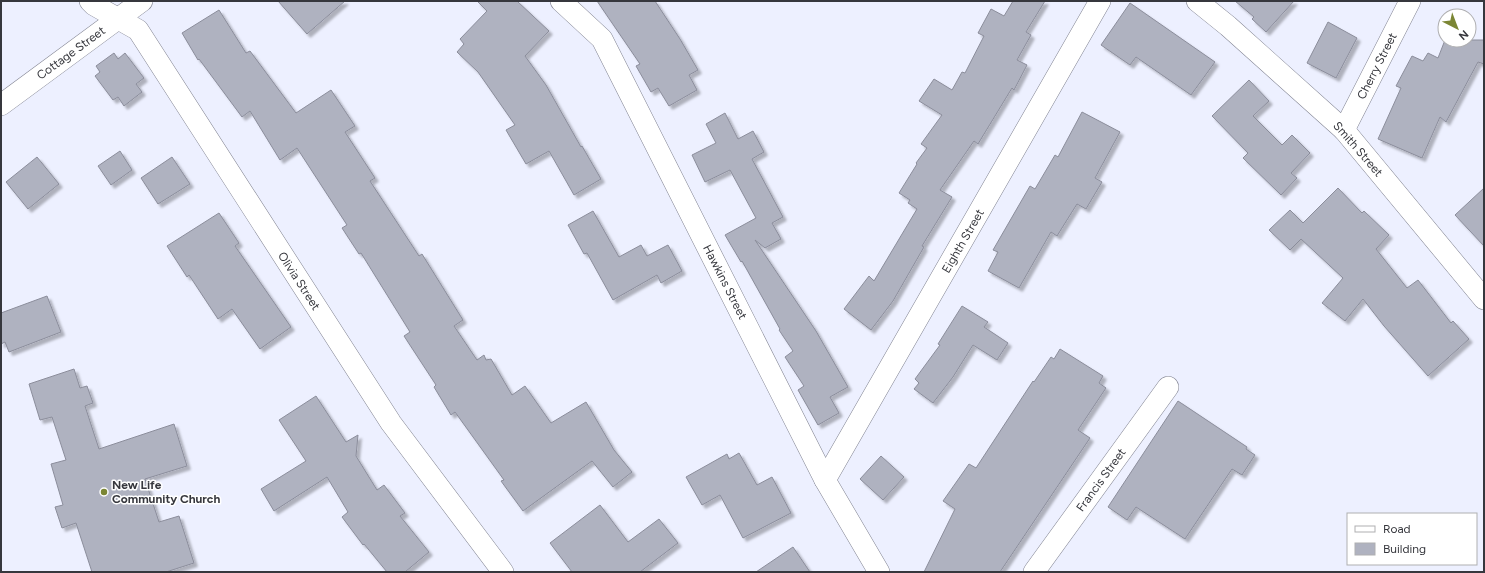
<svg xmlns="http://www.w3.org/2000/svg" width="1485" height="573" viewBox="0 0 1485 573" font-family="Figtree,sans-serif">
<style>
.building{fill:#afb2c0;stroke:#8b8d9b;filter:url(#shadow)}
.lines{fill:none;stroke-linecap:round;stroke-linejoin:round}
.street-casing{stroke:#828492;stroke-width:22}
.street{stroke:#fff;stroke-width:21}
.poi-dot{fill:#7b8634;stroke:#fff;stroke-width:1.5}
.labels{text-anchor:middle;stroke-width:3;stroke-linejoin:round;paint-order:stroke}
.street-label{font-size:12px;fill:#36373d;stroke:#fff}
.poi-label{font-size:12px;font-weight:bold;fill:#36373d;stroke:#fff;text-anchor:start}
</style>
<defs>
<filter id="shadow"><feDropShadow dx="3.5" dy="3.5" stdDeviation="1" flood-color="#0004"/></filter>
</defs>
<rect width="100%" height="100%" fill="#edf0ff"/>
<g class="building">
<polygon points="278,1 345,1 307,34"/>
<polygon points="477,1 517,1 549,31 525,56 546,85 581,147 582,146 601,179 574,195 549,151 526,164 506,130 515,125 478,72 457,52 464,44 460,39 487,11"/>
<polygon points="597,1 655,1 680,39 698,70 689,75 697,90 669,106 658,88 651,92 636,66 640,64"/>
<polygon points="1013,1 1045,1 1026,32 1031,35 1017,60 1027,65 1014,90 1012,88 978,144 974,141 940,190 952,197 922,246 924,247 893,301 871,330 844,309 869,276 874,281 917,209 908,203 910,200 899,193 917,164 916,163 927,148 921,144 942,115 919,101 934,79 952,90 962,72 965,73 984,36 978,33 991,9 1004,16"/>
<polygon points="1235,1 1294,1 1266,32 1252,19 1254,17"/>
<polygon points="1130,3 1215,62 1191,95 1136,57 1130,65 1101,45"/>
<polygon points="219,10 246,53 250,51 296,113 331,90 355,126 345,132 375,178 370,181 419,256 422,254 463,320 454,326 477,360 484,355 486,360 491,359 512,395 525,386 551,423 586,402 614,450 632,472 613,487 592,461 523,511 501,481 504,480 455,412 451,415 434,387 436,385 404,336 410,332 361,253 359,254 342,228 347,225 297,148 280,160 250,111 242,117 199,59 198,60 182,33"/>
<polygon points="1328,22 1357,38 1336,78 1307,63"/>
<polygon points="1445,40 1484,40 1484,64 1478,62 1446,122 1440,117 1422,158 1378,139 1401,88 1396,86 1412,56 1423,61 1428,53 1438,58"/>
<polygon points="114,53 118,59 125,53 144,78 136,84 142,92 124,106 118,97 113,100 95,76 100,72 96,66"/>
<polygon points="1249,80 1269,101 1253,116 1282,145 1292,135 1310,153 1291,173 1297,178 1281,195 1243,158 1248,153 1212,116"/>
<polygon points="1082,112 1120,132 1095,178 1102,182 1086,209 1077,204 1057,236 1051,232 1019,288 988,271 998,252 993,250 1030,186 1035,189 1055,155 1058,157"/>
<polygon points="725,113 738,139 753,131 764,152 752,159 783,217 772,223 781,239 765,248 755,240 816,331 848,387 830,397 839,413 818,425 798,390 804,386 785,357 793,351 779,330 780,329 742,261 741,262 725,235 756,218 730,170 705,182 692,155 716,143 706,124"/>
<polygon points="120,151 132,170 111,185 98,166"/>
<polygon points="37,157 59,184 28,209 6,182"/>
<polygon points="172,157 190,184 158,204 141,178"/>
<polygon points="1338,188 1362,213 1364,211 1389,235 1376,249 1407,288 1418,280 1451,323 1453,321 1469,339 1428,376 1384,326 1363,299 1345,321 1322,303 1343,278 1301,239 1290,250 1269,230 1290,210 1303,223"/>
<polygon points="1484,188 1484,246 1455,215"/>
<polygon points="593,211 619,257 641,245 647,256 668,245 682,271 661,283 657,275 613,300 587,253 584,254 568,225"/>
<polygon points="219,213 239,243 235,246 291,327 260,349 232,309 218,319 189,275 187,277 167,246"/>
<polygon points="47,296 61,332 9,352 5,342 1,344 1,313"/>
<polygon points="962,306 988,322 984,327 1008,343 997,360 973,345 953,377 933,403 914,389 919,383 915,379 940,345 938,344"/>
<polygon points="1060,349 1103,376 1099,383 1106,388 1078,430 1090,438 1000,572 924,572 955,509 943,501 969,464 976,468 1033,381 1034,382 1051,357 1054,359"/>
<polygon points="74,369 80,388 87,386 93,403 85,406 99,449 174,424 187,466 145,479 159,522 179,516 194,563 166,572 92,572 76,523 62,528 55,507 63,505 51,464 66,460 52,417 40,420 29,384"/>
<polygon points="316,396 346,442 358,435 356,456 377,490 384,485 405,513 400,516 429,552 405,572 387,572 364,544 363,545 342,517 348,512 327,477 274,511 261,489 306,461 279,420"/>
<polygon points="1178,401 1247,447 1246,449 1255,455 1242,475 1232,469 1185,539 1136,507 1127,520 1108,507"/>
<polygon points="739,453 757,485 772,477 791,513 743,538 720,495 702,505 686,477 727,454 729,459"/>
<polygon points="881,456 904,477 883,500 860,479"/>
<polygon points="600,505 628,542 659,519 678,543 640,572 572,572 550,543"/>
<polygon points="793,547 810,572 756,572"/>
</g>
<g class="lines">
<defs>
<g id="street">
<polyline points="90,1 94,5 138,30 391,423 503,572"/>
<polyline points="561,1 602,39 825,480 879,572"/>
<polyline points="1197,1 1228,26 1344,130 1484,299"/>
<polyline points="1,105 142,1"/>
<polyline points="1344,130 1410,1"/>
<polyline points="825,480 1100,1"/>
<polyline points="1034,572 1168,387"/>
</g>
</defs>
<use href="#street" class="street-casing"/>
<use href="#street" class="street"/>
</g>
<circle class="poi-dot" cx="104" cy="492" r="4"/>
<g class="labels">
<g class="street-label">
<text transform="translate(71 53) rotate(-36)" y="4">Cottage Street</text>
<text transform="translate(1377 66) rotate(-63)" y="4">Cherry Street</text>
<text transform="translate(1358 149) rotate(49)" y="4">Smith Street</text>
<text transform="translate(963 241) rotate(-60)" y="4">Eighth Street</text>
<text transform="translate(299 281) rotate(57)" y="4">Olivia Street</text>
<text transform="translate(725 282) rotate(63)" y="4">Hawkins Street</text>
<text transform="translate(1101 480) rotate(-54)" y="4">Francis Street</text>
</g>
<g class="poi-label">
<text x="112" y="489">New Life<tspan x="112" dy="14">Community Church</tspan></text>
</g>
</g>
<rect width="1485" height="573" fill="none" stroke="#36373d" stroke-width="4"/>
<rect x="1347" y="513" width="130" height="52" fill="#ffffff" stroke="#afafb1"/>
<rect x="1355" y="526" width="20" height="6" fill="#ffffff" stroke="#afafb1"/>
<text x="1383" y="533" font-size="12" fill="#36373d">Road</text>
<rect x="1355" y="543" width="20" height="12" fill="#afb2c0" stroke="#afafb1"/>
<text x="1383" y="553" font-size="12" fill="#36373d">Building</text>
<g transform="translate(1457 28) rotate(138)"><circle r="19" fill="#ffffff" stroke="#afafb1"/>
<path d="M0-3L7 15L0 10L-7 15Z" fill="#7b8634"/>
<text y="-6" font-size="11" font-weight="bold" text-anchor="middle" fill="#36373d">N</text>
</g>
</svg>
